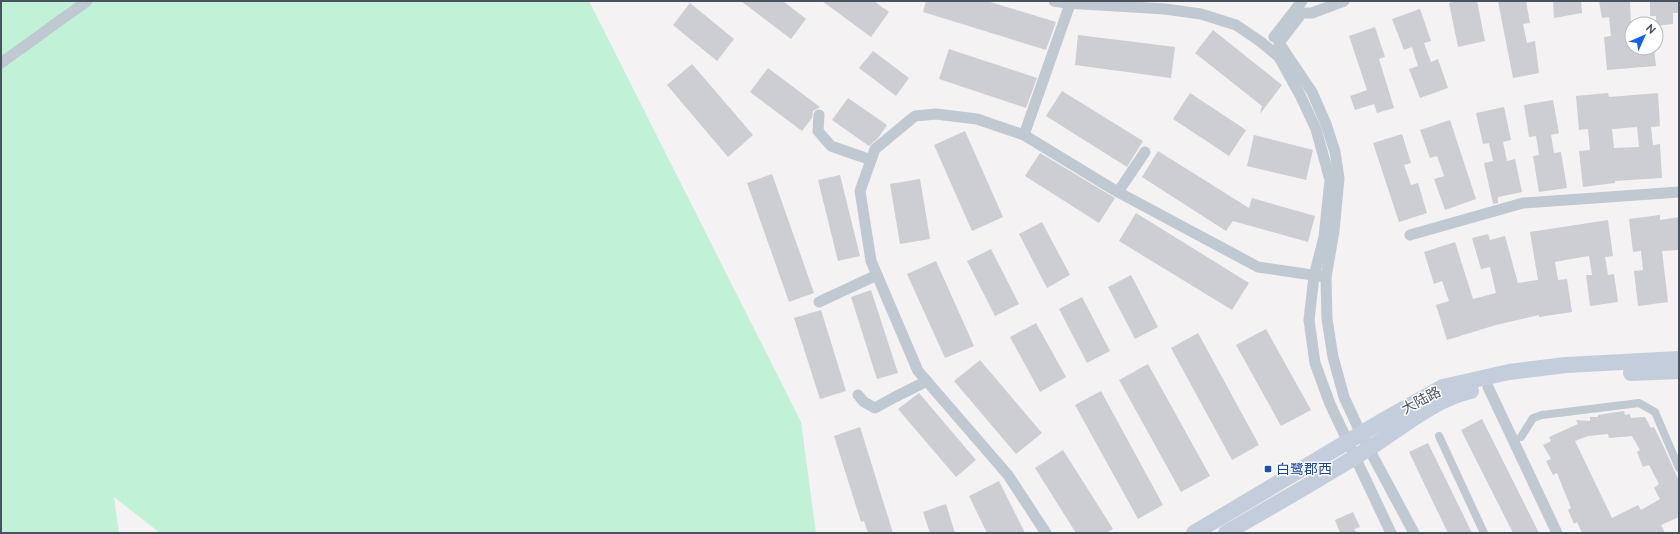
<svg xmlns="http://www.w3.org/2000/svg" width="1680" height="534" viewBox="0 0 1680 534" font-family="Raleway,'Noto Sans SC',sans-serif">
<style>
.green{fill:#c1f2d7}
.building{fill:#ccced4;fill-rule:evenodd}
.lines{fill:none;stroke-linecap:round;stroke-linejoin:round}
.pedestrian{stroke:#c0c8d1;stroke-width:8}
.minor{stroke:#c0c8d1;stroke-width:11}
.secondary{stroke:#c4cddb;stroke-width:16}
.transit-dot{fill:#1a4fb4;stroke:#fff;stroke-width:1.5}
.labels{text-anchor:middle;stroke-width:3;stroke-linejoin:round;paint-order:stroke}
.street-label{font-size:14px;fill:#495360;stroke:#fff}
.transit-label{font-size:14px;fill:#164399;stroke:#fff;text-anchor:start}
</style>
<rect width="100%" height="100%" fill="#f4f2f2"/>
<polygon class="green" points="1,1 589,1 801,422 816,533 160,533 114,497 119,533 1,533"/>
<g class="building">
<polygon points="741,1 783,1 806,19 791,39"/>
<polygon points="822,1 874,1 889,12 871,37"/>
<polygon points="926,1 987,1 1056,22 1046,50 923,12"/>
<polygon points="1457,1 1477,1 1485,41 1458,47 1449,3"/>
<polygon points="1498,1 1526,1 1530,23 1523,24 1527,43 1535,41 1539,73 1513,78"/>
<polygon points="1553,1 1581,1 1582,13 1554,18"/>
<polygon points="1599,1 1630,1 1632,48 1654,48 1656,66 1607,70 1604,37 1611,36 1609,17 1602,18"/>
<polygon points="1650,1 1679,1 1679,13 1673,13 1673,24 1656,26 1656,16 1650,16"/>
<polygon points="690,3 734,39 717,61 673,25"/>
<polygon points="1420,9 1431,41 1424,43 1431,62 1438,59 1448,88 1420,98 1409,69 1418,66 1412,47 1404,50 1392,19"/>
<polygon points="1375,27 1385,57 1379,59 1394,108 1377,113 1374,104 1355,110 1350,96 1367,90 1349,36"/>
<polygon points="1213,30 1282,85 1260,114 1262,106 1195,53"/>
<polygon points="1078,35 1175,47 1171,78 1075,65"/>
<polygon points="949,49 1037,78 1026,108 939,79"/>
<polygon points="873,51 909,78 896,96 859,68"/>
<polygon points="692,64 753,135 728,157 667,85"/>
<polygon points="768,68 820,107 813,111 812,118 802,131 750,92"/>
<polygon points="1062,91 1143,141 1127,167 1046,116"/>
<polygon points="1190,93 1246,130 1229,156 1173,119"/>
<path d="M 1608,93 L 1609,97 L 1658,93 L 1660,126 L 1651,127 L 1653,145 L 1660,144 L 1662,178 L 1615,181 L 1615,183 L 1583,187 L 1579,151 L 1590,150 L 1588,129 L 1579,130 L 1576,96 ZM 1637,127 L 1639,147 L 1614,148 L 1612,129 Z"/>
<polygon points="848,98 887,125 878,138 869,146 832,120"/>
<polygon points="1553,100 1559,133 1551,135 1554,153 1561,152 1567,188 1539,192 1533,156 1539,155 1536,136 1529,137 1524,105"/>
<polygon points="1504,107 1511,140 1503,142 1507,161 1515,159 1522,192 1498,197 1498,203 1493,204 1484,163 1493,161 1489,143 1483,144 1476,113"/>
<polygon points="1450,120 1476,199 1445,210 1434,179 1444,176 1437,156 1430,158 1420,130"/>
<polygon points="965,131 1003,217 972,231 934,145"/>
<polygon points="1402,134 1411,163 1404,165 1411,185 1418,183 1427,213 1399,222 1373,143"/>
<polygon points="1254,135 1313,150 1306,180 1247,166"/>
<polygon points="1158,151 1249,208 1252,198 1315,216 1308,242 1233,221 1226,231 1142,177"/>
<polygon points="1040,153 1115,198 1099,223 1025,176"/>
<polygon points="772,174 814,293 789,302 747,183"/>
<polygon points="840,175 860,256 838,261 818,180"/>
<polygon points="920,179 930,239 900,244 890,184"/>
<polygon points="1136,213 1249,283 1232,310 1119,241"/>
<polygon points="1660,215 1660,220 1679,217 1679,250 1662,251 1668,302 1638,306 1634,271 1643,270 1641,251 1633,252 1629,219"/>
<polygon points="1608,220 1613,256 1605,257 1608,275 1614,274 1618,302 1590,306 1586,275 1592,275 1589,256 1565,260 1555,262 1558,280 1567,279 1572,312 1539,317 1539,315 1496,325 1447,340 1436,305 1449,301 1442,281 1434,284 1424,252 1455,242 1473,299 1496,293 1490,267 1481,269 1472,238 1488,234 1490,240 1505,236 1518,283 1538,280 1530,232"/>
<polygon points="1042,222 1070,275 1047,288 1019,234"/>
<polygon points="991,249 1019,304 995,316 967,261"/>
<polygon points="936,261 974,346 945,358 907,274"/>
<polygon points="1131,275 1158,327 1135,339 1108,287"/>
<polygon points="871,290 898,373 877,379 851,297"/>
<polygon points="1082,297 1110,351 1087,363 1059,309"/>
<polygon points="821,310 846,391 820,399 794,318"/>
<polygon points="1036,323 1066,377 1040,392 1010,337"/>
<polygon points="1266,329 1311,410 1281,426 1236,345"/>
<polygon points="1198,333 1259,445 1232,460 1171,348"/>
<polygon points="980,360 1042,433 1016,454 954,381"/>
<polygon points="1148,364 1210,476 1181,492 1119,380"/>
<polygon points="1101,391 1163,505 1138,519 1075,405"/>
<polygon points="919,393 976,460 956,477 898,409"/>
<path d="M 1624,411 L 1625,415 L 1630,414 L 1631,418 L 1645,417 L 1651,428 L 1654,427 L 1661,441 L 1679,481 L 1679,517 L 1661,525 L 1665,533 L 1582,533 L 1577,522 L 1574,524 L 1568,510 L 1571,508 L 1557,473 L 1553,475 L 1546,461 L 1551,459 L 1543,445 L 1551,441 L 1549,437 L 1578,424 L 1576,420 L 1590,421 L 1590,417 L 1598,417 L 1598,415 ZM 1608,434 L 1609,438 L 1632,436 L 1640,450 L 1637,452 L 1643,467 L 1649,465 L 1659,484 L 1654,488 L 1660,499 L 1641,510 L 1638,505 L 1612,518 L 1575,441 L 1588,436 Z"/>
<polygon points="1482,419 1539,533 1513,533 1461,430"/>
<polygon points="860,427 893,533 868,533 864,521 861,522 834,436"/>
<polygon points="1428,443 1451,490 1472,533 1448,533 1432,500 1409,452"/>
<polygon points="1063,450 1113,529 1106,533 1076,533 1035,468"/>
<polygon points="999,481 1025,533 987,533 969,496"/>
<polygon points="946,504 955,533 930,533 923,512"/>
<polygon points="1353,512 1360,527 1354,529 1357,533 1340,533 1335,520"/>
</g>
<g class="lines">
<g class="pedestrian">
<polyline points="1439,436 1484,533"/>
<polyline points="1521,437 1533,418 1542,415 1639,403 1655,412 1679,468"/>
</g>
<g class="minor">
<polyline points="1054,1 1066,3 1165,9 1201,14 1236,25 1261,42 1279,57 1300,95 1316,129 1330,180 1324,237 1314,276 1309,320 1315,363 1330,404 1391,533"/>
<polyline points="1344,1 1312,13 1302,13 1279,43 1312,92 1326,124 1335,152 1339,178 1334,231 1326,277 1327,319 1333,357 1344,397 1361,434 1414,533"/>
<polyline points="1274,37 1302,1"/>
<polyline points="1,63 87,1"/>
<polyline points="819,115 818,131 831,146 871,160"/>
<polyline points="1024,135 1070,4"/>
<polyline points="1118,192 1145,152"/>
<polyline points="1410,235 1523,203 1679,192"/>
<polyline points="819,302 877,275"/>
<polyline points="1488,387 1557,533"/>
<polyline points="858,395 864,402 875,408 895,397 927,381"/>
<polyline points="1046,533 1008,475 918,371 871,261 860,191 875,149 915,116 936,114 977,119 1024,135 1116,191 1258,267 1326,277"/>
</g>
<g class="secondary">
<polyline points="1631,373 1679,371"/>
<polyline points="1194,533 1384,420 1443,387 1509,372 1566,365 1679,359"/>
<path d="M 1226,533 C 1274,505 1322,478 1368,449 C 1400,429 1434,399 1471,391"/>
</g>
</g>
<rect class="transit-dot" x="1264" y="465" width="8" height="8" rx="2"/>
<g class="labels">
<g class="street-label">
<text transform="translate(1421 400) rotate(-28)" y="5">大陆路</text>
</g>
<g class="transit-label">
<text x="1276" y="474">白鹭郡西</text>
</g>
</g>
<rect width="1680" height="534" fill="none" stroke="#495360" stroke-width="4"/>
<g transform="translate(1644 36) rotate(45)"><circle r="19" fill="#ffffff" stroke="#b6babf"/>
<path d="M0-3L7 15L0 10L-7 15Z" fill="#1462ec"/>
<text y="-6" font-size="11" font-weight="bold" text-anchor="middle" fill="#495360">N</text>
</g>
</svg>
